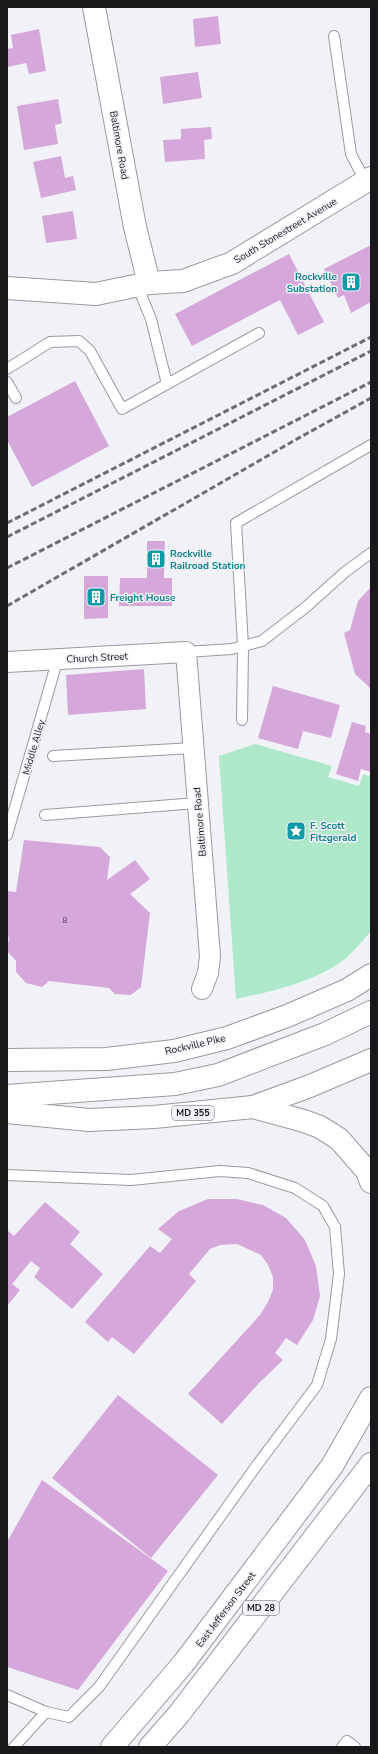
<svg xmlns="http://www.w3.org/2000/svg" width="378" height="1754" viewBox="0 0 378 1754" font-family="'Nunito Sans',sans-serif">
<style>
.green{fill:#ade8c8}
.building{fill:#d6a7da}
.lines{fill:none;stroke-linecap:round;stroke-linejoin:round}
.service-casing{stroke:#989a9e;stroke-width:12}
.minor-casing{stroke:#989a9e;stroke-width:22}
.tertiary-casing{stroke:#989a9e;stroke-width:24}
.secondary-casing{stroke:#989a9e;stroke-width:24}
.primary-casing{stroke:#989a9e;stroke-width:24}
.service{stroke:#fff;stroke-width:10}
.minor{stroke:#fff;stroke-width:20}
.tertiary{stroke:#fff;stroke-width:22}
.secondary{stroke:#fff;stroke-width:22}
.primary{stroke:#fff;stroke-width:22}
.rail{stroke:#6e6e72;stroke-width:3;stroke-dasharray:6 3;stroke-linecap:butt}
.labels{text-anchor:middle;stroke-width:3;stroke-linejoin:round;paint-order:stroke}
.number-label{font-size:8px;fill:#483c4b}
.shield{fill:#f1f2f7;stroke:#5a5a5d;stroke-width:1}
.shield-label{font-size:9px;font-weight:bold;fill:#19191b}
.street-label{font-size:10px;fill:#19191b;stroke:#f1f2f7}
.culture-label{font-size:10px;font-weight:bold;fill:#0d838f;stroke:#f1f2f7;text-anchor:start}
</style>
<rect width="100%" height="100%" fill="#f1f2f7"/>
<path class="green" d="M 255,744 L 332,766 L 328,777 L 359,786 L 363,774 L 371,777 L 371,931 C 363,940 355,950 346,958 C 316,982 273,991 236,999 L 219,756 Z"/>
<g class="building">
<polygon points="218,16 221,44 195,47 193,19"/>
<polygon points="39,29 46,71 29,74 26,63 7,67 7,49 13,48 11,35"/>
<polygon points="198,72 202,98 163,104 160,77"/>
<polygon points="58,99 62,123 55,125 58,144 24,150 17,106"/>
<polygon points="211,127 212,139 204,140 205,159 165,162 163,140 181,139 181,129"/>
<polygon points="61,156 65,178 73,176 76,190 41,198 33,162"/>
<polygon points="73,211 77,239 46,243 42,216"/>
<polygon points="371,245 371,302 351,313 344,295 338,298 324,269"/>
<polygon points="289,254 324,322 298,335 280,300 192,346 175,314"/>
<polygon points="75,381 109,446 32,487 7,440 7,417"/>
<polygon points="147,541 165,541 164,578 172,578 172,606 119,606 120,578 147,578"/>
<polygon points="84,576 108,576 108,618 84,619"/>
<polygon points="371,587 371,689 355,674 344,633 350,630 358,601"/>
<polygon points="144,669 146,709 68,715 66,675"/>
<polygon points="273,686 340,705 331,738 303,731 298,749 258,738"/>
<polygon points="352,722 366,726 365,732 371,734 371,772 361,769 358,781 336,774"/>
<polygon points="24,840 100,847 110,857 107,880 135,860 150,879 130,894 150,913 141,987 131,995 115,994 109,988 49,981 42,987 26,983 16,972 16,961 7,951 9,937 7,937 7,891 16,892"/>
<polygon points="208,1199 237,1199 263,1205 286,1218 305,1240 316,1266 320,1296 313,1320 297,1345 286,1338 275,1353 283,1360 259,1383 222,1424 188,1394 260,1315 268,1302 273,1290 273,1277 268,1265 261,1255 237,1244 220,1245 210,1249 189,1274 196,1281 134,1354 112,1337 108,1342 85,1322 150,1246 160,1253 172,1239 158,1229 179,1211"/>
<polygon points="45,1202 80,1232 70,1244 103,1274 72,1309 34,1277 40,1268 31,1261 12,1284 20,1290 7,1306 7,1230 14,1236"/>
<polygon points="118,1395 218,1475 151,1558 52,1478"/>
<polygon points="42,1480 168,1571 78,1690 7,1667 7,1542"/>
</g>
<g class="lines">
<defs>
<g id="service">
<polyline points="334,36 351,154 365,181"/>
<polyline points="137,285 151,319 167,384"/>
<polyline points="7,369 50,342 79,341 90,351 122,409 259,333"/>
<polyline points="7,382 16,398"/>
<polyline points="186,652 232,649 262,641 306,607 345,572 371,553"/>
<polyline points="242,720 243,646 236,523 371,445"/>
<polyline points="53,756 193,748"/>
<polyline points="45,815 197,803"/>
<polyline points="7,835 58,658"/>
<polyline points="7,1175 131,1180 220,1171 248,1173 295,1188 323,1206 335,1227 339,1274 331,1339 317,1385 257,1465 99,1687 69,1717 46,1712 7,1695"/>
<polyline points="14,1747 46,1712"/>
<polyline points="342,1747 347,1741 355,1747"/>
</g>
<polyline id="minor" points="7,662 186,652 210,956 208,973 202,989"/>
<polyline id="tertiary" points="94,7 135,227 149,283"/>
<polyline id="secondary" points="7,288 96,294 149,283 183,281 232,263 371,178"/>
<g id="primary">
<polyline points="7,1060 106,1059 174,1051 227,1038 287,1016 347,990 371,975"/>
<polyline points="7,1096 175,1084 218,1075 325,1034 371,1012"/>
<polyline points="253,1107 304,1121 320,1127 339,1139 367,1171 371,1182"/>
<polyline points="7,1112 89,1120 154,1117 253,1107 310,1086 371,1060"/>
<polyline points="112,1747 183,1664 332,1466 371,1398"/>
<polyline points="150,1747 179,1714 371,1464"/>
</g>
</defs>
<use href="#service" class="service-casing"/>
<use href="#minor" class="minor-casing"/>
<use href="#tertiary" class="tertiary-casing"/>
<use href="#secondary" class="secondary-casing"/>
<use href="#primary" class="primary-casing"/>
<use href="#service" class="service"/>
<use href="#minor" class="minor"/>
<use href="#tertiary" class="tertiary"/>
<use href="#secondary" class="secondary"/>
<use href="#primary" class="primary"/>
<g class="rail">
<polyline points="7,523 371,337"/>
<polyline points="7,537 371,351"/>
<polyline points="7,568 371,382"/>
<polyline points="7,606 297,439 371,398"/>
</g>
</g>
<defs>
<symbol id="building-square" viewBox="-11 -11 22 22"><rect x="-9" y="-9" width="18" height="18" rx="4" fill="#0f9aa8" stroke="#f1f2f7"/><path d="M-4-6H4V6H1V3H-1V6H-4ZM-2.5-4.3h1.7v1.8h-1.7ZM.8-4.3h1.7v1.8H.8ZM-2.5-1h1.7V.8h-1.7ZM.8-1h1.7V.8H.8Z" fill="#fff"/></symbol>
<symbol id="sight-square" viewBox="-11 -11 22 22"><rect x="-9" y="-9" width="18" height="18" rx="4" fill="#0f9aa8" stroke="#f1f2f7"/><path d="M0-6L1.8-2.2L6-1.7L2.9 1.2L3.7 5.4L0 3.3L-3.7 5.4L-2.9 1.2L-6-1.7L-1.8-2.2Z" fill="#fff"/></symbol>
</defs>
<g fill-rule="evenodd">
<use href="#building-square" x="340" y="271" width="22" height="22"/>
<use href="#building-square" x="145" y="548" width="22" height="22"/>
<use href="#building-square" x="85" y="586" width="22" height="22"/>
<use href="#sight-square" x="285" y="820" width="22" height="22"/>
</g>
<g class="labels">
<g class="number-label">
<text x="65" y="923">8</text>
</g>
<g class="shield">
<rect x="172" y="1106" width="42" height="14" rx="3"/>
<rect x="243" y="1601" width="36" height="14" rx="3"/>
</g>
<g class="shield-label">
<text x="193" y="1116">MD 355</text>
<text x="261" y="1611">MD 28</text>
</g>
<g class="street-label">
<text transform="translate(120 145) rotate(80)" y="4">Baltimore Road</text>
<text transform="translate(285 230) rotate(-31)" y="4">South Stonestreet Avenue</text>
<text transform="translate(97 657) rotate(-3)" y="4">Church Street</text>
<text transform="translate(33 747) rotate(-74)" y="4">Middle Alley</text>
<text transform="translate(199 822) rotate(-95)" y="4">Baltimore Road</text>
<text transform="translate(195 1044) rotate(-13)" y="4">Rockville Pike</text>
<text transform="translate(225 1609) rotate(-53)" y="4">East Jefferson Street</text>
</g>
<g class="culture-label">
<text x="337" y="280" text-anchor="end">Rockville<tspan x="337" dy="12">Substation</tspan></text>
<text x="170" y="557">Rockville<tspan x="170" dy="12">Railroad Station</tspan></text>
<text x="110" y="601">Freight House</text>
<text x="310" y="829">F. Scott<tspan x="310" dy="12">Fitzgerald</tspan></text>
</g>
</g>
<rect width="378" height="1754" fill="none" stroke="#19191b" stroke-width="16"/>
</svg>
